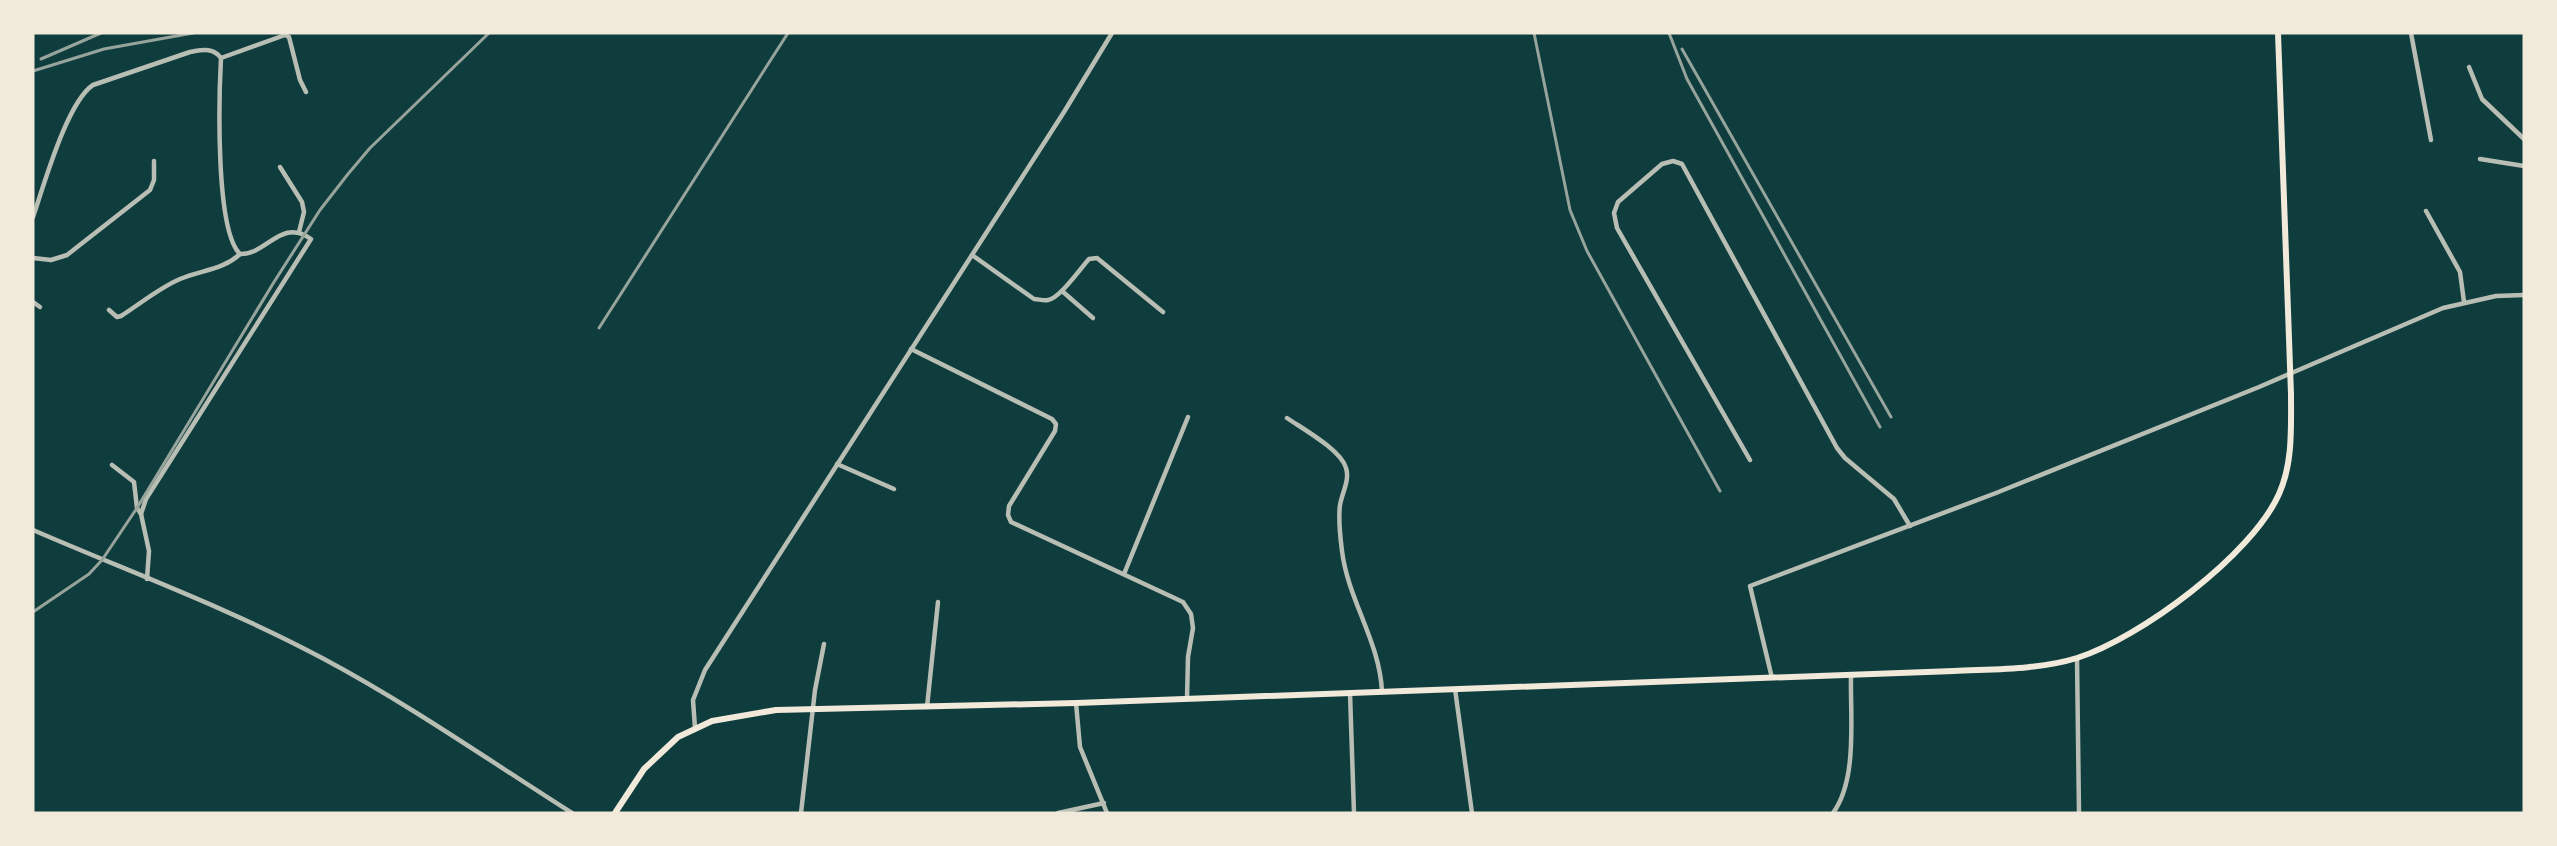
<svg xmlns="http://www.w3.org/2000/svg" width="2557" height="846" viewBox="0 0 2557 846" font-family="Lato,sans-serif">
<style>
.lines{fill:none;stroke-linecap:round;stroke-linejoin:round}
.minor{stroke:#b8beb3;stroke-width:4.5}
.secondary{stroke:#f1e9da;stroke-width:6}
.rail{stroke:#97a49c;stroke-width:3}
</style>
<rect width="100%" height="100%" fill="#0f3d3e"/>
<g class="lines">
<g class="minor">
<polyline points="2411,33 2431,140"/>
<polyline points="221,58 285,35 289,37 300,80 306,92"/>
<polyline points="2469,67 2482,99 2524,139"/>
<polyline points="2480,159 2524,166"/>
<polyline points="280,167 302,202 304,212 299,232"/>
<polyline points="2426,211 2460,272 2464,302"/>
<path d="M 33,217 C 44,185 67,102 93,85 L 190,52 C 202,50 213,47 221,58 C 219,95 215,230 240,254 C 267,255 281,217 311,239 L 146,499 L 141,514"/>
<path d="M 972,255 L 1034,299 C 1038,299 1044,301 1048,300 C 1060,298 1080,269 1089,259 L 1097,258 L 1163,312"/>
<polyline points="33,258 51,260 67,255 150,190 154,180 154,161"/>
<polyline points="1062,291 1093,318"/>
<polyline points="33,302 40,307"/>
<path d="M 109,310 L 117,317 L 121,316 C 140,304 159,288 180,279 C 201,270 223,270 240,254"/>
<polyline points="911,349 1052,419 1056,424 1055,431 1009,506 1008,515 1011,522 1183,602 1191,614 1193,628 1188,657 1187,699"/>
<path d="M 1287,418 C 1303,429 1341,450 1346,468 C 1350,480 1342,493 1340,505 C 1338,520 1340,535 1342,551 C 1348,600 1380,642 1382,692"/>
<polyline points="1750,460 1617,228 1614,213 1618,202 1662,164 1673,161 1682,164 1837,448 1845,458 1894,499 1910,526"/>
<polyline points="837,464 894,489"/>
<polyline points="112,465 134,482 137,508 141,514 149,551 147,579"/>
<path d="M 33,530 C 130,572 231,609 324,659 C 410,705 490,761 572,813"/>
<polyline points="1124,574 1188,417"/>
<polyline points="2077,658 2079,813"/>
<polyline points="1772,678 1750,586 1996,493 2259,387 2443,308 2496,296 2524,295"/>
<polyline points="1455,689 1472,813"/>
<polyline points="1350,693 1354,813"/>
<polyline points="1076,703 1080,747 1107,813"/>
<polyline points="927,707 938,602"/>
<polyline points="695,728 693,700 705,670 1064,112 1112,33"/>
<polyline points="801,813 815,690 824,644"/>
<polyline points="1058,813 1104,803"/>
<path d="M 1833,813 C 1858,779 1850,716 1851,675"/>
</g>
<path class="secondary" d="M 615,813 L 644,769 L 678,737 L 712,721 L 776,710 L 1076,703 L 1954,671 C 1994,669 2038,670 2077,658 C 2140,638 2252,555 2279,494 C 2293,463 2291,427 2291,394 L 2278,33"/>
<g class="rail">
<polyline points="1534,33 1570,210 1587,251 1720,491"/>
<polyline points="1669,33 1687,79 1880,427"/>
<polyline points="1682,49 1891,417"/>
<polyline points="41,59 101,33"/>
<polyline points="33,71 104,49 193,33"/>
<polyline points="599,328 788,33"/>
<polyline points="33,612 89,574 102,560 137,508 274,282 320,210 348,174 370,148 489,33"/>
</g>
</g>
<rect width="2557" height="846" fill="none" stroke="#f1e9da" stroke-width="69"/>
</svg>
